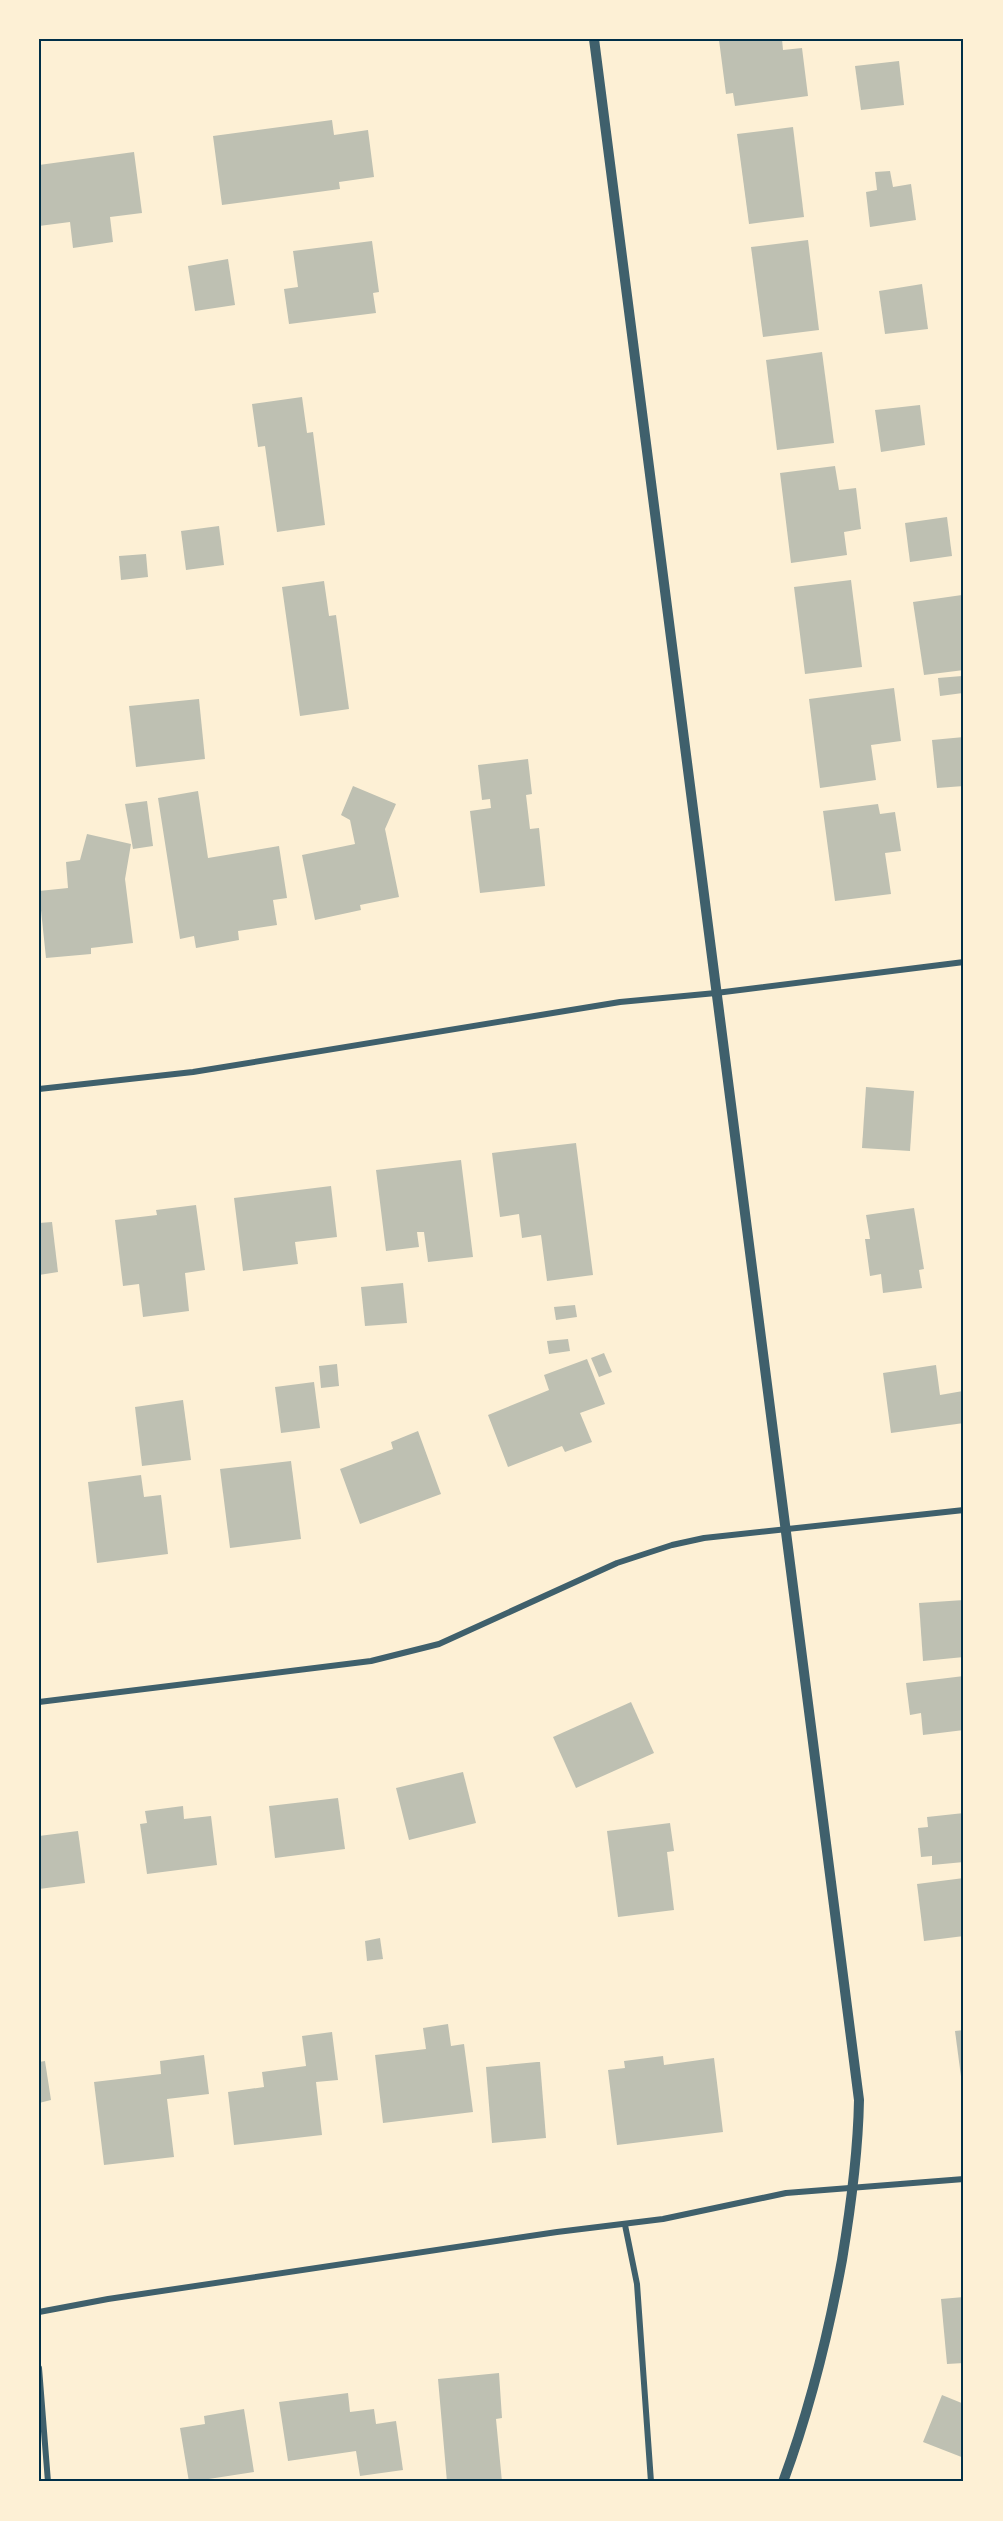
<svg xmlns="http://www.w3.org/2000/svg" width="1003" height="2521" viewBox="0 0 1003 2521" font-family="Figtree,sans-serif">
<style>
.building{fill:#bec0b2}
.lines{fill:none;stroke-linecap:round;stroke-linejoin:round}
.minor{stroke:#3f606c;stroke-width:6}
.tertiary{stroke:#3f606c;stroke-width:10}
.neatline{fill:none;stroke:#003049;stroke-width:2}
</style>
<rect width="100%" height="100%" fill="#fdf0d5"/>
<g class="building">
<polygon points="782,39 783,50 802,48 808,96 735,106 733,93 726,94 719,40"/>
<polygon points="899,61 904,105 861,110 855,66"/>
<polygon points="332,120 334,135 368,130 374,177 339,182 340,189 222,205 213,136"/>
<polygon points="793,127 804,217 749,224 737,134"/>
<polygon points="134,152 142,213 110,217 113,242 73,248 70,222 39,226 39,165"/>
<polygon points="890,171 893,187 911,184 916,220 870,227 866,192 877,190 875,172"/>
<polygon points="808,240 819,330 763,337 751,247"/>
<polygon points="372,241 379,292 373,293 376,313 289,324 284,289 298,287 293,251"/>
<polygon points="228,259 235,305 195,311 188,266"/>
<polygon points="922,284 928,329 885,334 879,291"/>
<polygon points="822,352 834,443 777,450 766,360"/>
<polygon points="302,397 307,433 313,432 325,525 277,532 265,446 258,447 252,404"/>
<polygon points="920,405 925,445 881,452 875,410"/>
<polygon points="835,466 839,490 856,488 861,529 844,532 847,555 791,563 780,473"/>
<polygon points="947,517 952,556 910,562 905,523"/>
<polygon points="219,526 224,565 186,570 181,531"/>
<polygon points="146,554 148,577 121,580 119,556"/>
<polygon points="851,580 862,667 805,674 794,587"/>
<polygon points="324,581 329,616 336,615 349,709 300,716 282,587"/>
<polygon points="962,595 964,670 924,675 913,602"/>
<polygon points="962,676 963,693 940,696 938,678"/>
<polygon points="894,688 901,741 871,745 876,780 820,788 809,699"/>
<polygon points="199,699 205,759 136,767 129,706"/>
<polygon points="964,737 964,786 937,788 932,740"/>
<polygon points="528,759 532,794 526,795 530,829 539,828 545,886 480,893 470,811 491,808 490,799 482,800 478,765"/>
<polygon points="353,786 396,804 385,829 399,897 360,905 361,910 315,920 302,855 355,844 350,820 341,815"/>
<polygon points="198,791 208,858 279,846 287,898 273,900 277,925 238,931 239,940 196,948 194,936 180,939 158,798"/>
<polygon points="147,801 153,846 133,849 125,804"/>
<polygon points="878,804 880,814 895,812 901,851 885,853 891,894 835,901 823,811"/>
<polygon points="87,834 131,844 125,879 133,943 91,948 91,954 46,958 39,891 68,888 66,862 80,860"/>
<polygon points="866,1087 914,1091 910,1151 862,1148"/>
<polygon points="576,1143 593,1275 547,1281 541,1235 522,1238 519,1214 500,1217 492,1153"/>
<polygon points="461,1160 473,1257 428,1262 424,1232 417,1232 419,1247 386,1251 376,1170"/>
<polygon points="331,1186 337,1237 295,1242 298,1264 243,1271 234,1198"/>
<polygon points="196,1205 205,1270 185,1273 189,1311 143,1317 139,1284 123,1286 115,1220 157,1215 156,1210"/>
<polygon points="914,1208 924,1269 919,1270 922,1288 883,1293 881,1274 870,1276 865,1239 870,1239 866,1215"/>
<polygon points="52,1222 58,1272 39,1275 39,1223"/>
<polygon points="403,1283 407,1323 365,1326 361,1287"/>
<polygon points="575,1305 577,1317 556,1320 554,1307"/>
<polygon points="568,1339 570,1351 549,1354 547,1341"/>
<polygon points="604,1353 612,1372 599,1377 591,1358"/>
<polygon points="587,1359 605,1404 580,1413 592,1442 565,1452 562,1446 508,1467 488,1415 549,1390 544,1375"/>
<polygon points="337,1364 339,1386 321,1388 319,1366"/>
<polygon points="936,1365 940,1395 963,1391 964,1423 891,1433 883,1373"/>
<polygon points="314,1382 320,1428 281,1433 275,1387"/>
<polygon points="183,1400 191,1460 142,1466 135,1407"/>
<polygon points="418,1431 441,1494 360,1524 340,1469 393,1449 391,1442"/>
<polygon points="291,1461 301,1539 230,1548 220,1469"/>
<polygon points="141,1475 144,1497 161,1495 168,1554 97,1563 88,1482"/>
<polygon points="964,1600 964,1657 923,1661 919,1603"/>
<polygon points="964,1676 964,1730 923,1735 921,1713 910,1715 906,1683"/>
<polygon points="631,1702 654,1753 576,1788 553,1737"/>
<polygon points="463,1772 476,1823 409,1840 396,1788"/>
<polygon points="338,1798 345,1849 275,1858 269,1806"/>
<polygon points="183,1806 184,1819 211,1816 217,1865 147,1874 140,1824 147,1823 145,1811"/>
<polygon points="964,1813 964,1862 932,1865 932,1856 921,1857 918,1828 928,1827 927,1817"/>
<polygon points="670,1823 674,1851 667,1852 674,1910 618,1917 607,1831"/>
<polygon points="78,1831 85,1883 39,1889 39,1836"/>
<polygon points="964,1878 964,1936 924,1941 917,1884"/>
<polygon points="380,1938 383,1959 367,1961 365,1941"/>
<polygon points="448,2024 451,2046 464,2044 473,2112 383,2123 375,2055 426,2049 423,2028"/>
<polygon points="964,2030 964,2084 962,2084 955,2031"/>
<polygon points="332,2032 338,2080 316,2082 322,2135 234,2145 228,2092 264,2087 262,2072 306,2066 302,2036"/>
<polygon points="204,2055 209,2094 167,2099 174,2157 104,2165 94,2082 161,2074 160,2061"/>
<polygon points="663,2056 664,2065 714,2058 723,2132 617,2145 608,2070 625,2068 624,2061"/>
<polygon points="45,2061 51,2100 39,2103 39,2062"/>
<polygon points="537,2062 540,2062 546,2138 492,2143 486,2067"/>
<polygon points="964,2297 964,2363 947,2364 941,2299"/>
<polygon points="499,2373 502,2418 496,2419 502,2482 447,2482 438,2379"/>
<polygon points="348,2393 350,2412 374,2409 376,2424 396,2421 403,2470 360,2476 356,2451 288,2461 279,2402"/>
<polygon points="942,2395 964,2404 964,2458 923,2442"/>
<polygon points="244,2409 254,2472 189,2482 180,2428 205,2424 204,2416"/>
</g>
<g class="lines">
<g class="minor">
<polyline points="39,1089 193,1072 620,1002 716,993 964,962"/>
<polyline points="39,1702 371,1661 439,1644 617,1563 672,1545 704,1538 964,1510"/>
<polyline points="625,2225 637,2284 651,2482"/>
<polyline points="39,2312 108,2299 557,2232 663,2219 786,2193 964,2179"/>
<polyline points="39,2368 48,2482"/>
</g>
<path class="tertiary" d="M 594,39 L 859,2100 C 858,2155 851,2206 842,2260 C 828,2336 810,2409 783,2482"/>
</g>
<rect width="1003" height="2521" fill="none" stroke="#fdf0d5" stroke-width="81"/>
<rect x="40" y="40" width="922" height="2440" class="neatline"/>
</svg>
